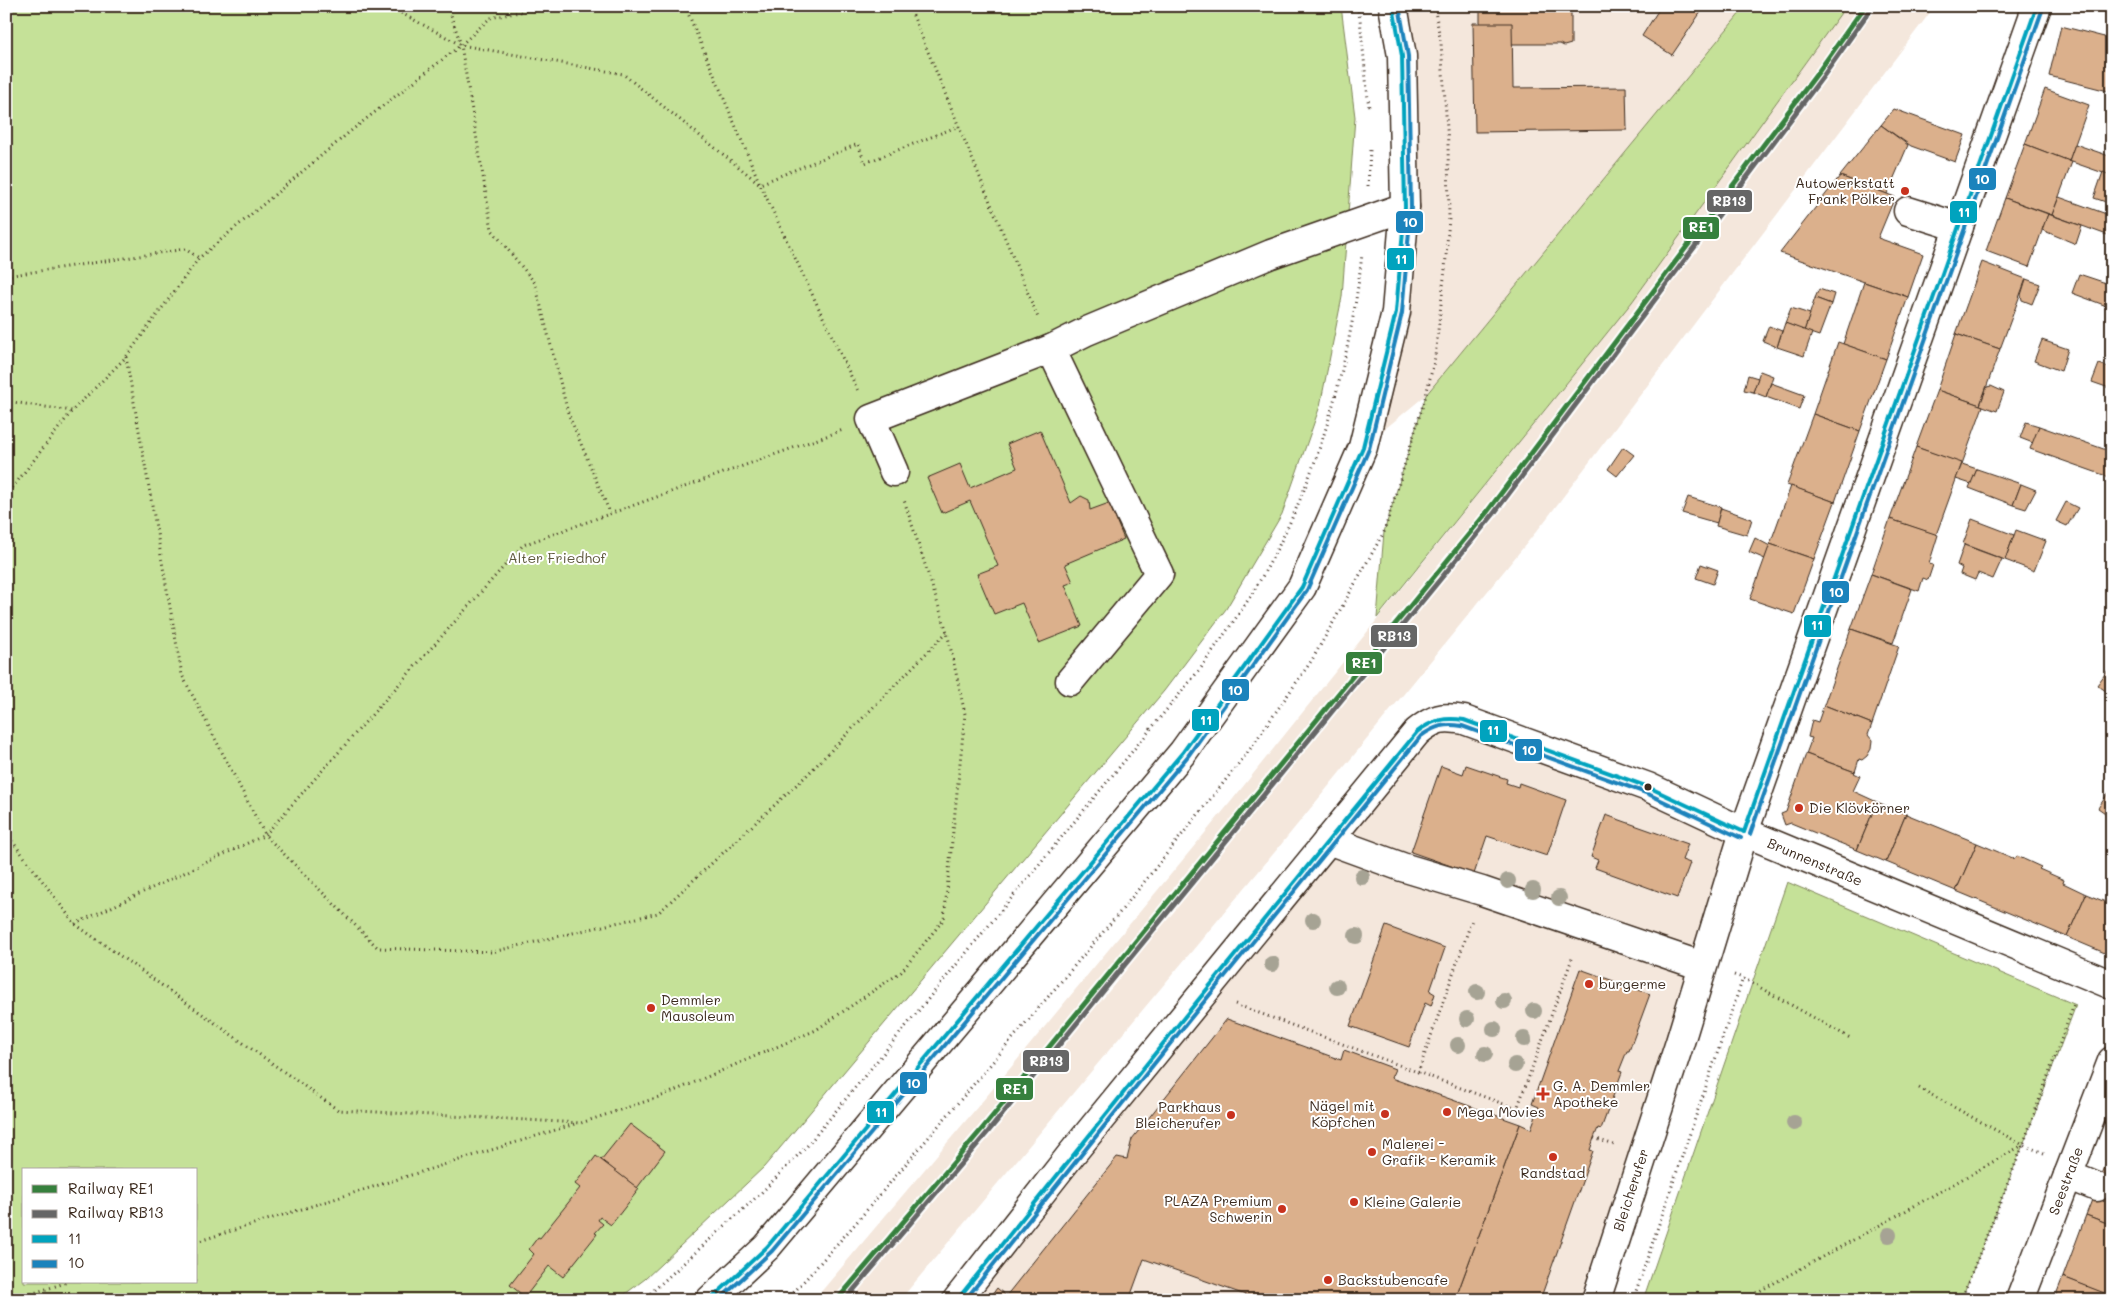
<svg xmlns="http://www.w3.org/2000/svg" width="2118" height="1306" viewBox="0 0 2118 1306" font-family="Mali,sans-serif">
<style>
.built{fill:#f4e7dc}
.green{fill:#c5e198;stroke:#80865b;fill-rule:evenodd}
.building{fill:#dbb08c;stroke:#3b2a1e}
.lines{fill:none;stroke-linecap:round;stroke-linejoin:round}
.minor-casing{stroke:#3b2a1e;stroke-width:31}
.path{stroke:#3b2a1e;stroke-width:3;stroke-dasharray:1 4;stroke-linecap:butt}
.minor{stroke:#fff;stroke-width:28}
.bus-1-casing{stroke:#fff;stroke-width:8}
.bus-2-casing{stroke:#fff;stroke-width:8}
.bus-1{stroke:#00a3be;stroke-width:4}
.bus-2{stroke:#1b83bc;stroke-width:4}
.rail-1-casing{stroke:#fff;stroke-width:9}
.rail-2-casing{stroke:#fff;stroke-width:9}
.rail-1{stroke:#36803d;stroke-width:5}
.rail-2{stroke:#666;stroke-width:5}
.tree{fill:#a6a394}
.poi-dot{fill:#c8321e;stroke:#fff;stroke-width:2}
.bus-dot{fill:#3b2a1e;stroke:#fff;stroke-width:2}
.labels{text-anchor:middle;stroke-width:4;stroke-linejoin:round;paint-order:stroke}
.poi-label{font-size:14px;fill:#3b2a1e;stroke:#fff;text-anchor:start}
.park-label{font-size:14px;fill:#5e583c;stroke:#fff}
.street-label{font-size:14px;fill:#3b2a1e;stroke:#fff}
.line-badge{stroke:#fff;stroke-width:2}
.badge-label{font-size:14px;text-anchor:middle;font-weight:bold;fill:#fff}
</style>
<rect width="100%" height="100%" fill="#fff"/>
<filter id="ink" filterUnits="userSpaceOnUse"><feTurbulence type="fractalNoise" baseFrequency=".02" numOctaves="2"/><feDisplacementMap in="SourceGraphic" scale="10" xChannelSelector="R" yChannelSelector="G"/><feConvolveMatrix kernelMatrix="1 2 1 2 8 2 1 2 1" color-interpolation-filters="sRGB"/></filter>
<g filter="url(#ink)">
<g class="built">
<polygon points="1393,6 1746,6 1426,395 1363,447 1396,312"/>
<polygon points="1846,6 1935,6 1544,522 1279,847 900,1300 814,1300 1013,1065 1229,804 1632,302"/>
<polygon points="1428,723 1744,832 1596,1300 957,1300"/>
</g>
<g class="green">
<path d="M 6,6 L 1341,6 L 1355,117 L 1342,297 L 1320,406 L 1282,514 L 1226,609 L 1164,691 L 764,1167 L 645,1279 L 617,1300 L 6,1300 ZM 24,1170 L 196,1170 L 196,1282 L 24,1282 Z"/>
<polygon points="1746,6 1846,6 1632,302 1377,618 1384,532 1426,395"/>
<polygon points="1787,882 2076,1005 2023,1145 1961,1300 1643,1300"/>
</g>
<g class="building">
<polygon points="1480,6 1571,6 1571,44 1564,46 1560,44 1496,44 1480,28"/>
<polygon points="1661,6 1705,6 1672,55 1642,36"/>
<polygon points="1473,23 1512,23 1513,88 1626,87 1627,130 1475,132"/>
<polygon points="2061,26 2112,39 2112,92 2049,76"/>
<polygon points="2045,89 2089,105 2069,161 2025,144"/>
<polygon points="1894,109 1965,135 1955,162 1911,146 1881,125"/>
<polygon points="1881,125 1908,145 1887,194 1840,176"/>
<polygon points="2025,144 2072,162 2052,215 2005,198"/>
<polygon points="2075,144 2112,157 2112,176 2069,161"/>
<polygon points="2103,172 2112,176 2112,204 2094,198"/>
<polygon points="1840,176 1895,197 1878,238 1923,254 1908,297 1780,253"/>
<polygon points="2059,197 2112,216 2112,224 2107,235 2052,215"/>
<polygon points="2005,198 2048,214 2029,267 1986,251"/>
<polygon points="2048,214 2082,226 2076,244 2042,230"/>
<polygon points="1982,262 2026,279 2000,349 1956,334"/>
<polygon points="2079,274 2112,285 2112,308 2072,293"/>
<polygon points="2026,279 2040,284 2032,304 2022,300 2021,295"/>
<polygon points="1864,282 1908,297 1886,359 1843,344"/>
<polygon points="1819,289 1834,294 1831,304 1815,298"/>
<polygon points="1815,298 1831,304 1819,336 1804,331"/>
<polygon points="1791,308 1810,314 1804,331 1785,323"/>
<polygon points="1785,323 1812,333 1804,356 1777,347"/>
<polygon points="1769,326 1782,331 1777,347 1763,341"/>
<polygon points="1956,334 2000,349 1980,405 1937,390"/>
<polygon points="2042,340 2068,349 2061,371 2034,361"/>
<polygon points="1838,342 1886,359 1860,431 1813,414"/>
<polygon points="2099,364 2112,368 2112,389 2092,382"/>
<polygon points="1760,371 1773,376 1766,397 1753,392"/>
<polygon points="1748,375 1758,378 1753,392 1744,390"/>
<polygon points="1771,383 1804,395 1799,409 1766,397"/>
<polygon points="1991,386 2004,392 1997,411 1980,405 1987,387"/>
<polygon points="1937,390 1983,406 1962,464 1916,447"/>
<polygon points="1813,414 1860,431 1835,502 1787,485"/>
<polygon points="2026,422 2039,426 2033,443 2020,438"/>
<polygon points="2039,426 2112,452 2112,478 2030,449"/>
<polygon points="1040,430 1071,503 1081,496 1089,500 1090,510 1109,503 1124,539 1065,564 1073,582 1065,585 1082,626 1039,643 1022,603 994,614 977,574 998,566 970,501 942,513 927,478 960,464 970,488 1017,468 1007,444"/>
<polygon points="1623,447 1634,455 1617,476 1608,469"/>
<polygon points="1916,447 1962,463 1936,535 1890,519"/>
<polygon points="1962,464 1977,469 1971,484 1956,479"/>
<polygon points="1977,469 2021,484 2013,505 1969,488"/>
<polygon points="2021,484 2036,490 2026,509 2013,505"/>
<polygon points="1791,486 1835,502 1814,559 1770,544"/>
<polygon points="1688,497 1721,507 1717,523 1682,513"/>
<polygon points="2066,502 2078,508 2067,526 2056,521"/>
<polygon points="1721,508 1752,519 1747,535 1716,526"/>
<polygon points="1890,519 1938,535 1929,564 1933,565 1928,580 1923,578 1919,591 1871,574"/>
<polygon points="1972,519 2014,535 2005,560 1963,544"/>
<polygon points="2016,530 2046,541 2034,571 2005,560"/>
<polygon points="1755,538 1770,546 1765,559 1749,552"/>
<polygon points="1770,544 1814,559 1794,614 1750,599"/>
<polygon points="1964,545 2002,559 1993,579 1978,573 1975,580 1960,574 1962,568 1957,565"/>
<polygon points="1701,564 1718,570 1713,584 1696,578"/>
<polygon points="1871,574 1912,589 1893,643 1851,629"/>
<polygon points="1851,629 1899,646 1872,724 1824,705"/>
<polygon points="2108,670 2112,673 2112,695 2097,685"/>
<polygon points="1824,705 1872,724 1868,735 1872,740 1871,749 1867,756 1862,760 1859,759 1855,772 1806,754 1812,738 1808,737 1812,720 1818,722"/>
<polygon points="1806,754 1855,772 1854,773 1860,776 1853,791 1877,802 1857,850 1791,823 1785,825 1781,814 1786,812"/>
<polygon points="1466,765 1507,779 1506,783 1518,787 1519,783 1566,800 1547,856 1487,836 1474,874 1411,852 1441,766 1463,774"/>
<polygon points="2109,792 2112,794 2111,817 2098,808"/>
<polygon points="1877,802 1906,814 1886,862 1857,850"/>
<polygon points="1906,814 1977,843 1956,891 1886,862"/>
<polygon points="1606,815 1688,844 1682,860 1690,863 1677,898 1595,868 1598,860 1591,857"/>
<polygon points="1977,843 2015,859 2017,856 2041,867 2039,869 2064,880 2063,883 2086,894 2067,937 1956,891"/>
<polygon points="2112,892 2112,956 2067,937 2086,894 2108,903"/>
<polygon points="1386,926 1445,948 1430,991 1435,994 1431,1006 1425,1003 1409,1047 1350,1026"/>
<polygon points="1580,969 1650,994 1629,1051 1627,1051 1619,1071 1622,1072 1601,1129 1598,1128 1594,1138 1590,1150 1593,1151 1540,1300 1455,1300 1520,1124 1531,1129 1539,1107 1532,1104"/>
<polygon points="1227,1019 1341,1060 1344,1050 1395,1069 1391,1078 1520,1124 1455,1300 1253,1300 1254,1298 1144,1259 1129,1300 988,1300 997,1288 1006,1296 1117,1157 1127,1159 1132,1139"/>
<polygon points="630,1124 665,1151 637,1188 601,1160"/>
<polygon points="2110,1154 2112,1154 2112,1225 2086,1215"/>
<polygon points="596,1156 639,1189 611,1225 600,1217 598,1220 603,1224 595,1233 597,1234 563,1277 549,1266 525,1297 510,1285 534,1254 529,1249 538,1237 540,1238 580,1188 575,1184"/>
<polygon points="2086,1215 2112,1225 2110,1296 2063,1277"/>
<polygon points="2063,1277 2112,1296 2111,1300 2054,1300"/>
</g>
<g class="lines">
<defs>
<g id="minor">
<polyline points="1908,211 1959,227"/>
<polyline points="1051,349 1159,574 1070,681"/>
<polyline points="894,472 871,419 1051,349 1087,331 1271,254 1405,207"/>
<polyline points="1328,840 1402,867 1482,891 1702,966"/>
<polyline points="2068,1175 2097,1187"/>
<polyline points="710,1300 767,1247 1183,752 1302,587 1363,447 1396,312 1405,207 1402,56 1393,6"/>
<path d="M 957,1300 L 1070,1156 L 1417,732 C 1434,718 1442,716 1464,720 L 1648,787 L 1744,832 L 2112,985"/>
<polyline points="1596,1300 1680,1042 1744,832 2037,6"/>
<polyline points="2020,1300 2112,1061"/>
</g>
</defs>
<use href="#minor" class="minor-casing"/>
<g class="path">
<polyline points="388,6 461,45 623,74 760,184 858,144 865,163 959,126"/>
<polyline points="448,6 461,45 492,230 535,283 568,413 610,513"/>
<polyline points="685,6 760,184 858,391"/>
<polyline points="909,6 1039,320"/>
<polyline points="1357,6 1360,19 1369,109"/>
<polyline points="1368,186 1370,150"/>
<polyline points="6,276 185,249 199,258"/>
<polyline points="126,357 182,675 265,835 378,948 492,952 658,913 806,776 947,632"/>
<polyline points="6,401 72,411"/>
<polyline points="6,496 72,411 126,357 199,258 352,130 461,45 490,18 549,6"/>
<polyline points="6,833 75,924 338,1110 581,1123 665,1095 816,1030 901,972 944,919 965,714 947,632 904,500"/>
<polyline points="75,924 265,835 523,545 843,430"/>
<polyline points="1734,975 1743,978 1852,1039"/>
<polyline points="1235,1004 1517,1109 1573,956"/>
<polyline points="1418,1073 1472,920"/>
<polyline points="1919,1088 2023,1145 1961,1300"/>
<polyline points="1517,1109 1535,1116"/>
<polyline points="1594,1138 1614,1145"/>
<polyline points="2044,1153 2023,1145 2074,1004"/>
<polyline points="196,1242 578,1123"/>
<polyline points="12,1300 68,1282"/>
<path d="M 643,1300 L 761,1193 L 807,1146 L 1201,668 C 1220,639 1242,612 1259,582 C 1316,485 1350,366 1362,254"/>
<polyline points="787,1300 855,1224 1121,911 1248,752 1312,660 1384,532 1426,395 1435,357 1445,269 1449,219 1448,143 1441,43 1434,6"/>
<polyline points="1633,1300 1743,978"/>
<polyline points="1743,1300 1857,1238 2023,1145"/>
</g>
<use href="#minor" class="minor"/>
<defs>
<g id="bus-1">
<polyline points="1744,832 2037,6"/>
<polyline points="710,1300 767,1247 1183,752 1302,587 1363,447 1396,312 1405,207 1402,56 1393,6"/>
<path d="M 957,1300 L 1186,1015 L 1417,732 C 1432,720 1445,717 1464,720 L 1648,787 L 1744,832"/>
</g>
<g id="bus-2">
<polyline points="1750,834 2043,8"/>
<polyline points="719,1300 772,1251 1188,756 1307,590 1369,449 1402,313 1411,207 1408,56 1399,6"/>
<path d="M 965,1300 L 1190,1019 L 1421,736 C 1435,726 1445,723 1462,726 L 1646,793 L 1741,838"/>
</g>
</defs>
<use href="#bus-1" class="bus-1-casing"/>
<use href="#bus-2" class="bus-2-casing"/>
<use href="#bus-1" class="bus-1"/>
<use href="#bus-2" class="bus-2"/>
<defs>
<polyline id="rail-1" points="837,1300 982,1129 1487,512 1819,71 1865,6"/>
<polyline id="rail-2" points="845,1300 987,1133 1492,516 1824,75 1870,10"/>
</defs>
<use href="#rail-1" class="rail-1-casing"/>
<use href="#rail-2" class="rail-2-casing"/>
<use href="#rail-1" class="rail-1"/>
<use href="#rail-2" class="rail-2"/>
</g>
<g class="tree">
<circle cx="1362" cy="877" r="8"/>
<circle cx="1508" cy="881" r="8"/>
<circle cx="1533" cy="890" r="8"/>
<circle cx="1559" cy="898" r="8"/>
<circle cx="1313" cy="920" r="8"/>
<circle cx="1356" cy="936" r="8"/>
<circle cx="1272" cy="964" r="8"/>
<circle cx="1337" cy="987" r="8"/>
<circle cx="1477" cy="992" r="8"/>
<circle cx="1504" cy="1001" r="8"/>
<circle cx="1534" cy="1011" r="8"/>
<circle cx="1467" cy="1019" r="8"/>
<circle cx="1494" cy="1029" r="8"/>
<circle cx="1524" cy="1039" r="8"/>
<circle cx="1458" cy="1045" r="8"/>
<circle cx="1485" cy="1054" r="8"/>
<circle cx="1515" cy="1065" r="8"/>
<circle cx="1794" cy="1123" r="8"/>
<circle cx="1889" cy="1235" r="8"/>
</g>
</g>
<g class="poi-dot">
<circle cx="1905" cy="191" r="5"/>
<circle cx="1799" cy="808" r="5"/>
<circle cx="1589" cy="984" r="5"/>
<circle cx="651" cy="1008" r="5"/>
<path d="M1540.5 1086.5h5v5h5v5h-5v5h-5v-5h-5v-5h5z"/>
<circle cx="1447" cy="1112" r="5"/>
<circle cx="1385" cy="1114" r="5"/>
<circle cx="1231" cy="1115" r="5"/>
<circle cx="1372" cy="1152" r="5"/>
<circle cx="1553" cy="1157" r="5"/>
<circle cx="1354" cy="1202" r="5"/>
<circle cx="1282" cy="1209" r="5"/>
<circle cx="1328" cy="1280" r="5"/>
</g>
<circle class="bus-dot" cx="1648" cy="787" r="4.5"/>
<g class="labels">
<g class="poi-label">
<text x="1895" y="188" text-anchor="end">Autowerkstatt<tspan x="1895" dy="16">Frank Pölker</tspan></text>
<text x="1809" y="813">Die Klövkörner</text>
<text x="1599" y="989">burgerme</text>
<text x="661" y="1005">Demmler<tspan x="661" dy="16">Mausoleum</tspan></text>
<text x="1553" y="1091">G. A. Demmler<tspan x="1553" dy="16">Apotheke</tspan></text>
<text x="1375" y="1111" text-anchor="end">Nägel mit<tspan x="1375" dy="16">Köpfchen</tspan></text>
<text x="1221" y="1112" text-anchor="end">Parkhaus<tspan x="1221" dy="16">Bleicherufer</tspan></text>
<text x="1457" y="1117">Mega Movies</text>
<text x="1382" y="1149">Malerei -<tspan x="1382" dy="16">Grafik - Keramik</tspan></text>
<text x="1553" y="1178" text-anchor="middle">Randstad</text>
<text x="1272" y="1206" text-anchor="end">PLAZA Premium<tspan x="1272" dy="16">Schwerin</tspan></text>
<text x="1364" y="1207">Kleine Galerie</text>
<text x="1338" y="1285">Backstubencafe</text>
</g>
<g class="park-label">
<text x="557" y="563">Alter Friedhof</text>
</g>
<g class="street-label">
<text transform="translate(1815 862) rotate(23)" y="5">Brunnenstraße</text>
<text transform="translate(2066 1181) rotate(-69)" y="5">Seestraße</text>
<text transform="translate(1631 1190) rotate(-72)" y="5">Bleicherufer</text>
</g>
</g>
<g class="line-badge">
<rect x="1968" y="167" width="29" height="24" rx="5" fill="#1b83bc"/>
<rect x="1706" y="189" width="47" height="24" rx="5" fill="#666"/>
<rect x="1949" y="200" width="29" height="24" rx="5" fill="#00a3be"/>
<rect x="1395" y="210" width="29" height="24" rx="5" fill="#1b83bc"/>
<rect x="1682" y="216" width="38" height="24" rx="5" fill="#36803d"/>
<rect x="1386" y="247" width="29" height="24" rx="5" fill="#00a3be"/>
<rect x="1821" y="580" width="29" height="24" rx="5" fill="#1b83bc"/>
<rect x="1803" y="614" width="29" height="24" rx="5" fill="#00a3be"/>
<rect x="1370" y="624" width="48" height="24" rx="5" fill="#666"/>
<rect x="1345" y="651" width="38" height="24" rx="5" fill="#36803d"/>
<rect x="1221" y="678" width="29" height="24" rx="5" fill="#1b83bc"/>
<rect x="1191" y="708" width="29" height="24" rx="5" fill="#00a3be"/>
<rect x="1479" y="719" width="29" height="24" rx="5" fill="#00a3be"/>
<rect x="1514" y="738" width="29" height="24" rx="5" fill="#1b83bc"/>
<rect x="1022" y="1049" width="48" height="24" rx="5" fill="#666"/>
<rect x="899" y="1071" width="29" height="24" rx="5" fill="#1b83bc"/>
<rect x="995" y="1077" width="39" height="24" rx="5" fill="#36803d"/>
<rect x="866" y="1100" width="29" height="24" rx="5" fill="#00a3be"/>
</g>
<g class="badge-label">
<text x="1982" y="184">10</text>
<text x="1729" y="206">RB13</text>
<text x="1964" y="217">11</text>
<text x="1410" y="227">10</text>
<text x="1701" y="232">RE1</text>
<text x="1401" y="264">11</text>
<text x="1836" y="597">10</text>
<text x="1817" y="630">11</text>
<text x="1394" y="641">RB13</text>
<text x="1364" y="668">RE1</text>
<text x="1235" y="695">10</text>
<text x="1206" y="725">11</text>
<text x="1493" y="735">11</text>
<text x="1529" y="755">10</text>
<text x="1046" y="1066">RB13</text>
<text x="913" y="1088">10</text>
<text x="1015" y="1094">RE1</text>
<text x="881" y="1117">11</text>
</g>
<rect width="2118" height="1306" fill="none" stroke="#fff" stroke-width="25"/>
<rect x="12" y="12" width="2093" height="1281" fill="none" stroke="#3b2a1e" stroke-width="2" filter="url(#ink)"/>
<rect x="22" y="1168" width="175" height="115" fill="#ffffff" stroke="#b1aaa5"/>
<rect x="32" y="1185" width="25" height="8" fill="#36803d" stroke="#b1aaa5"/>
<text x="68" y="1194" font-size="15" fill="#3b2a1e">Railway RE1</text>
<rect x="32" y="1210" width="25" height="8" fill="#666666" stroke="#b1aaa5"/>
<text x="68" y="1218" font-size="15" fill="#3b2a1e">Railway RB13</text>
<rect x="32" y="1235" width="25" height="8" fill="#00a3be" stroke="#b1aaa5"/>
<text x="68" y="1244" font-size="15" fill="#3b2a1e">11</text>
<rect x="32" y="1260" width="25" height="8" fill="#1b83bc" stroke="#b1aaa5"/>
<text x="68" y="1268" font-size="15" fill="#3b2a1e">10</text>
</svg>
